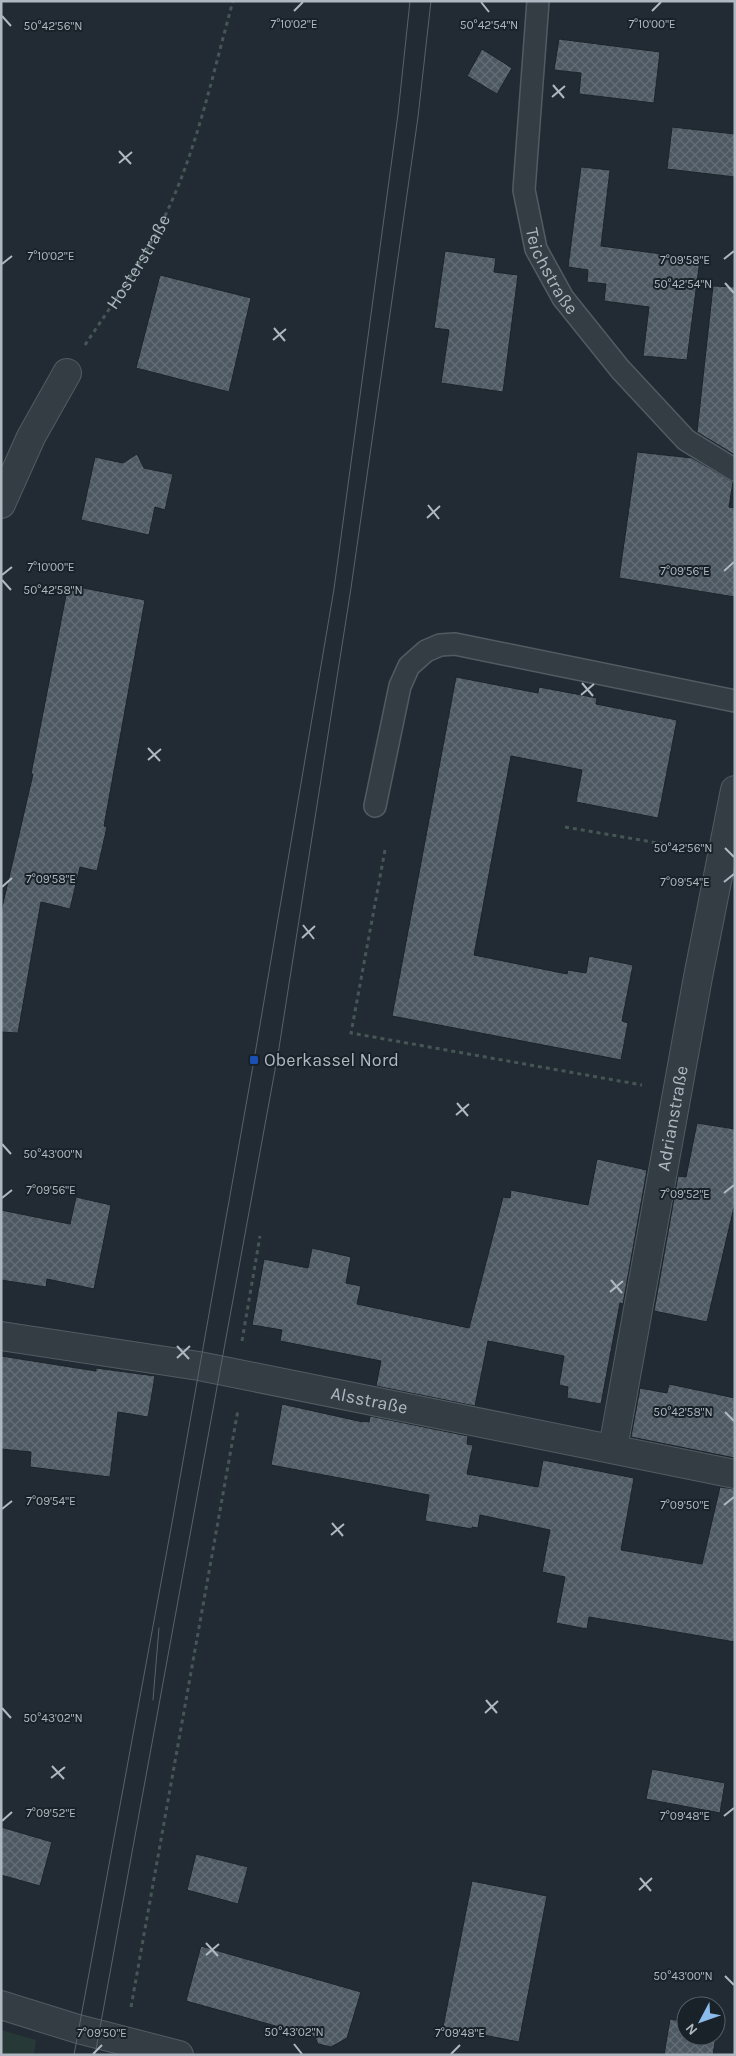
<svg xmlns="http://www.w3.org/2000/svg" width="736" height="2056" viewBox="0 0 736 2056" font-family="Karla,sans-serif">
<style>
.green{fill:#273936}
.building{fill:url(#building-cross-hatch);stroke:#1c242b}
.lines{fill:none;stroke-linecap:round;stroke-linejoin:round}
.service-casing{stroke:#525b62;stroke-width:24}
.minor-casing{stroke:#525b62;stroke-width:30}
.path{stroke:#455655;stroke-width:3;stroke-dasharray:4 4;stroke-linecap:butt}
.service{stroke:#353d44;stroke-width:21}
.minor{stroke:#353d44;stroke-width:28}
.tram{stroke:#57626b;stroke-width:1}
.ticks{fill:none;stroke:#afb8c1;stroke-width:2}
.transit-dot{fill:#1a4fb4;stroke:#1a2229;stroke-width:2}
.labels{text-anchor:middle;stroke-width:4;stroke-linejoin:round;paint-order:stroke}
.street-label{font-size:18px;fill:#afb8c1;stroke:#1a2229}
.poi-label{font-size:18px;fill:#afb8c1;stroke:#1a2229;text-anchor:start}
.ticks-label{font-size:12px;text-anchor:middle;fill:#afb8c1;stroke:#1a2229;stroke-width:4;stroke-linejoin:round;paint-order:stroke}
</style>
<defs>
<pattern id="building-cross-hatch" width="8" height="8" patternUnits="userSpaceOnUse" patternTransform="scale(1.25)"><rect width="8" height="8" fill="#4d5862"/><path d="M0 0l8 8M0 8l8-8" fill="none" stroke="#646e77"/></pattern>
</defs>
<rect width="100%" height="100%" fill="#222b33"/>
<polygon class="green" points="1,2030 36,2040 34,2055 1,2055"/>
<g class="building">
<polygon points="559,39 660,52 654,103 579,94 581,73 554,70"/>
<polygon points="482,49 512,68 497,94 467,76"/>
<polygon points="672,127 735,134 735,177 667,169"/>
<polygon points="581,167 610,170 601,246 700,259 687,360 643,356 649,307 604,301 606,284 587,282 588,270 568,267"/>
<polygon points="445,251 496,258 494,272 518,275 503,392 441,383 449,330 434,328"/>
<polygon points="160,275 251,298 229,392 136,368"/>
<polygon points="713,286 735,287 735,455 697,432"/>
<polygon points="637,452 692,458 733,482 729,507 735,508 735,597 619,578"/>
<polygon points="137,454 144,468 173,474 165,510 155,507 149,535 81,520 95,457 123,463"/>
<polygon points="68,585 145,600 104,826 107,827 97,871 80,867 70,909 41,902 18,1033 1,1032 1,912 33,774 31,774"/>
<polygon points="456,677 538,693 539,687 597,698 596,704 677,720 658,818 576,802 582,770 511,756 474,955 567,974 568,970 586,973 589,956 633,965 622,1021 628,1023 621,1060 392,1016"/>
<polygon points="697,1123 735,1129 735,1203 707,1322 654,1311 678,1176 686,1177"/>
<polygon points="597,1159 647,1170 623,1304 620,1303 601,1404 567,1398 568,1387 559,1385 564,1356 488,1341 475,1406 376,1386 381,1361 280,1341 282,1330 252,1325 264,1259 308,1268 312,1248 351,1257 346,1283 361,1286 357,1304 469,1328 503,1197 510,1198 511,1190 588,1205"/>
<polygon points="76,1197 111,1205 94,1289 47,1279 46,1287 1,1280 1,1210 70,1224"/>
<polygon points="1,1356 96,1371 96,1368 155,1376 148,1417 118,1412 110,1477 30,1467 31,1452 1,1449"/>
<polygon points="669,1384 735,1398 735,1458 631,1437 640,1388 667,1393"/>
<polygon points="282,1404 363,1422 363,1421 369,1422 370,1416 468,1436 467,1444 473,1445 467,1474 538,1487 543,1460 634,1478 621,1550 702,1564 720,1487 735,1489 735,1642 589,1617 587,1629 556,1623 565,1577 542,1572 550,1530 480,1515 478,1528 472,1527 472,1529 425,1521 429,1495 271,1465"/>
<polygon points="652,1769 725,1783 720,1813 646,1799"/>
<polygon points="1,1827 52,1842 40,1886 1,1875"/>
<polygon points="196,1854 248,1867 238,1904 187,1890"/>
<polygon points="472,1881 547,1896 519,2042 443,2027"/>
<polygon points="201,1946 361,1992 347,2038 331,2047 318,2044 315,2037 186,2001"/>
<polygon points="670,2019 686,2022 686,2036 716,2036 713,2055 664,2055"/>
</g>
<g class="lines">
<defs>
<g id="service">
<path id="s2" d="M 538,1 L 524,190 L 536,249 L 563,298 L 620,369 L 686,440 L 735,470"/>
<polyline points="375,806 400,686 409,666 426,651 440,645 455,644 735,701"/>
</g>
<g id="minor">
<polyline points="1,504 31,437 67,373"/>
<path id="s3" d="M 1,1336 L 199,1366 L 735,1474"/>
<path id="s4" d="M 613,1448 L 698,977 L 735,790"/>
<polyline points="1,2005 78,2029 179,2055"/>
</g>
</defs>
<use href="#service" class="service-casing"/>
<use href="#minor" class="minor-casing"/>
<g class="path">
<path id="s1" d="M 85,345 C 115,300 148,255 170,205 C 199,141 214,69 233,1"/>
<polyline points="565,827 687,848"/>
<polyline points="385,850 351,1033 642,1085"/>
<polyline points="242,1341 260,1236"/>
<polyline points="131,2007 238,1410"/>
</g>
<use href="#service" class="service"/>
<use href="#minor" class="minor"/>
<g class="tram">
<polyline points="153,1700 159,1628"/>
<polyline points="74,2055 172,1523 254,1060 334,589 398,114 410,1"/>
<polyline points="95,2055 279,1048 351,588 418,117 431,1"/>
</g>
</g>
<path class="ticks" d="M 481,2 L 489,12M 294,11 L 303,2M 652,11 L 661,2M 2,16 L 11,26M 553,85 L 564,98M 552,97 L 565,86M 119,151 L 131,164M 119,163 L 132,152M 724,259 L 734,251M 2,264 L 12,256M 725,283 L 734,293M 274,328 L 285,341M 273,340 L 286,329M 428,505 L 439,519M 427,518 L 440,506M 724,571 L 734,562M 2,575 L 12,567M 2,580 L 11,590M 582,683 L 593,696M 581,695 L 594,684M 148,748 L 160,761M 148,760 L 161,749M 725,848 L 734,857M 724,882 L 734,874M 2,887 L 12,878M 303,925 L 314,939M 302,938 L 315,926M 457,1103 L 468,1116M 456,1115 L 469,1104M 2,1144 L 11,1154M 724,1193 L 734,1185M 2,1198 L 12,1190M 611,1280 L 622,1293M 610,1292 L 623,1281M 177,1346 L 189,1359M 177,1358 L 190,1346M 725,1412 L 734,1421M 724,1505 L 734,1497M 2,1509 L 12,1501M 332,1523 L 343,1536M 331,1535 L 344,1524M 486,1700 L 497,1713M 2,1708 L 11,1718M 485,1713 L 498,1701M 52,1766 L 64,1779M 51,1778 L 65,1767M 724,1816 L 734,1808M 2,1821 L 12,1812M 640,1878 L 651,1891M 639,1890 L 652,1878M 206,1943 L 218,1956M 206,1955 L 219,1944M 725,1976 L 734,1985M 294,2044 L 302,2054M 93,2054 L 102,2045M 451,2054 L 460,2045"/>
<rect class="transit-dot" x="249" y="1055" width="10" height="10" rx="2.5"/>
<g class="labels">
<g class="street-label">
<text dy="6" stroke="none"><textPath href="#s1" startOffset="99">Hosterstraße</textPath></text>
<text dy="6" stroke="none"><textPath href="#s2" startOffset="276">Teichstraße</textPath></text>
<text dy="6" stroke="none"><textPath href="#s4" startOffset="335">Adrianstraße</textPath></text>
<text dy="6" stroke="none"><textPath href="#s3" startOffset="374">Alsstraße</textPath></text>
</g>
<g class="poi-label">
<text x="264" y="1066">Oberkassel Nord</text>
</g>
</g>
<g class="ticks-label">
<text x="294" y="28">7°10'02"E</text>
<text x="652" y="28">7°10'00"E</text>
<text x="489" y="29">50°42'54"N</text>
<text x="53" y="30">50°42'56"N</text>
<text x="51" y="260">7°10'02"E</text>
<text x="685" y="264">7°09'58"E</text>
<text x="683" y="288">50°42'54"N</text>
<text x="51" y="571">7°10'00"E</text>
<text x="685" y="575">7°09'56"E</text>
<text x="53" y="594">50°42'58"N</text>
<text x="683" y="852">50°42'56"N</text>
<text x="51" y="883">7°09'58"E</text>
<text x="685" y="886">7°09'54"E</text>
<text x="53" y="1158">50°43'00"N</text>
<text x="51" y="1194">7°09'56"E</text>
<text x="685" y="1198">7°09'52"E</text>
<text x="683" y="1416">50°42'58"N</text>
<text x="51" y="1505">7°09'54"E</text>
<text x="685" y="1509">7°09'50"E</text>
<text x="53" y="1722">50°43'02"N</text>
<text x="51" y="1817">7°09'52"E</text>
<text x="685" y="1820">7°09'48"E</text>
<text x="683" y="1980">50°43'00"N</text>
<text x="294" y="2036">50°43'02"N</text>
<text x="102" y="2037">7°09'50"E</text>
<text x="460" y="2037">7°09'48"E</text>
</g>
<rect width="736" height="2056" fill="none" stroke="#afb8c1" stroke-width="5"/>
<g transform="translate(701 2021) rotate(229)"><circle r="24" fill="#1a2229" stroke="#565e66"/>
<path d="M0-4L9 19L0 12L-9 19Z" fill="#8bbbea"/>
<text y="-8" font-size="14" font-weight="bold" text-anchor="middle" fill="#afb8c1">N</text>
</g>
</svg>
